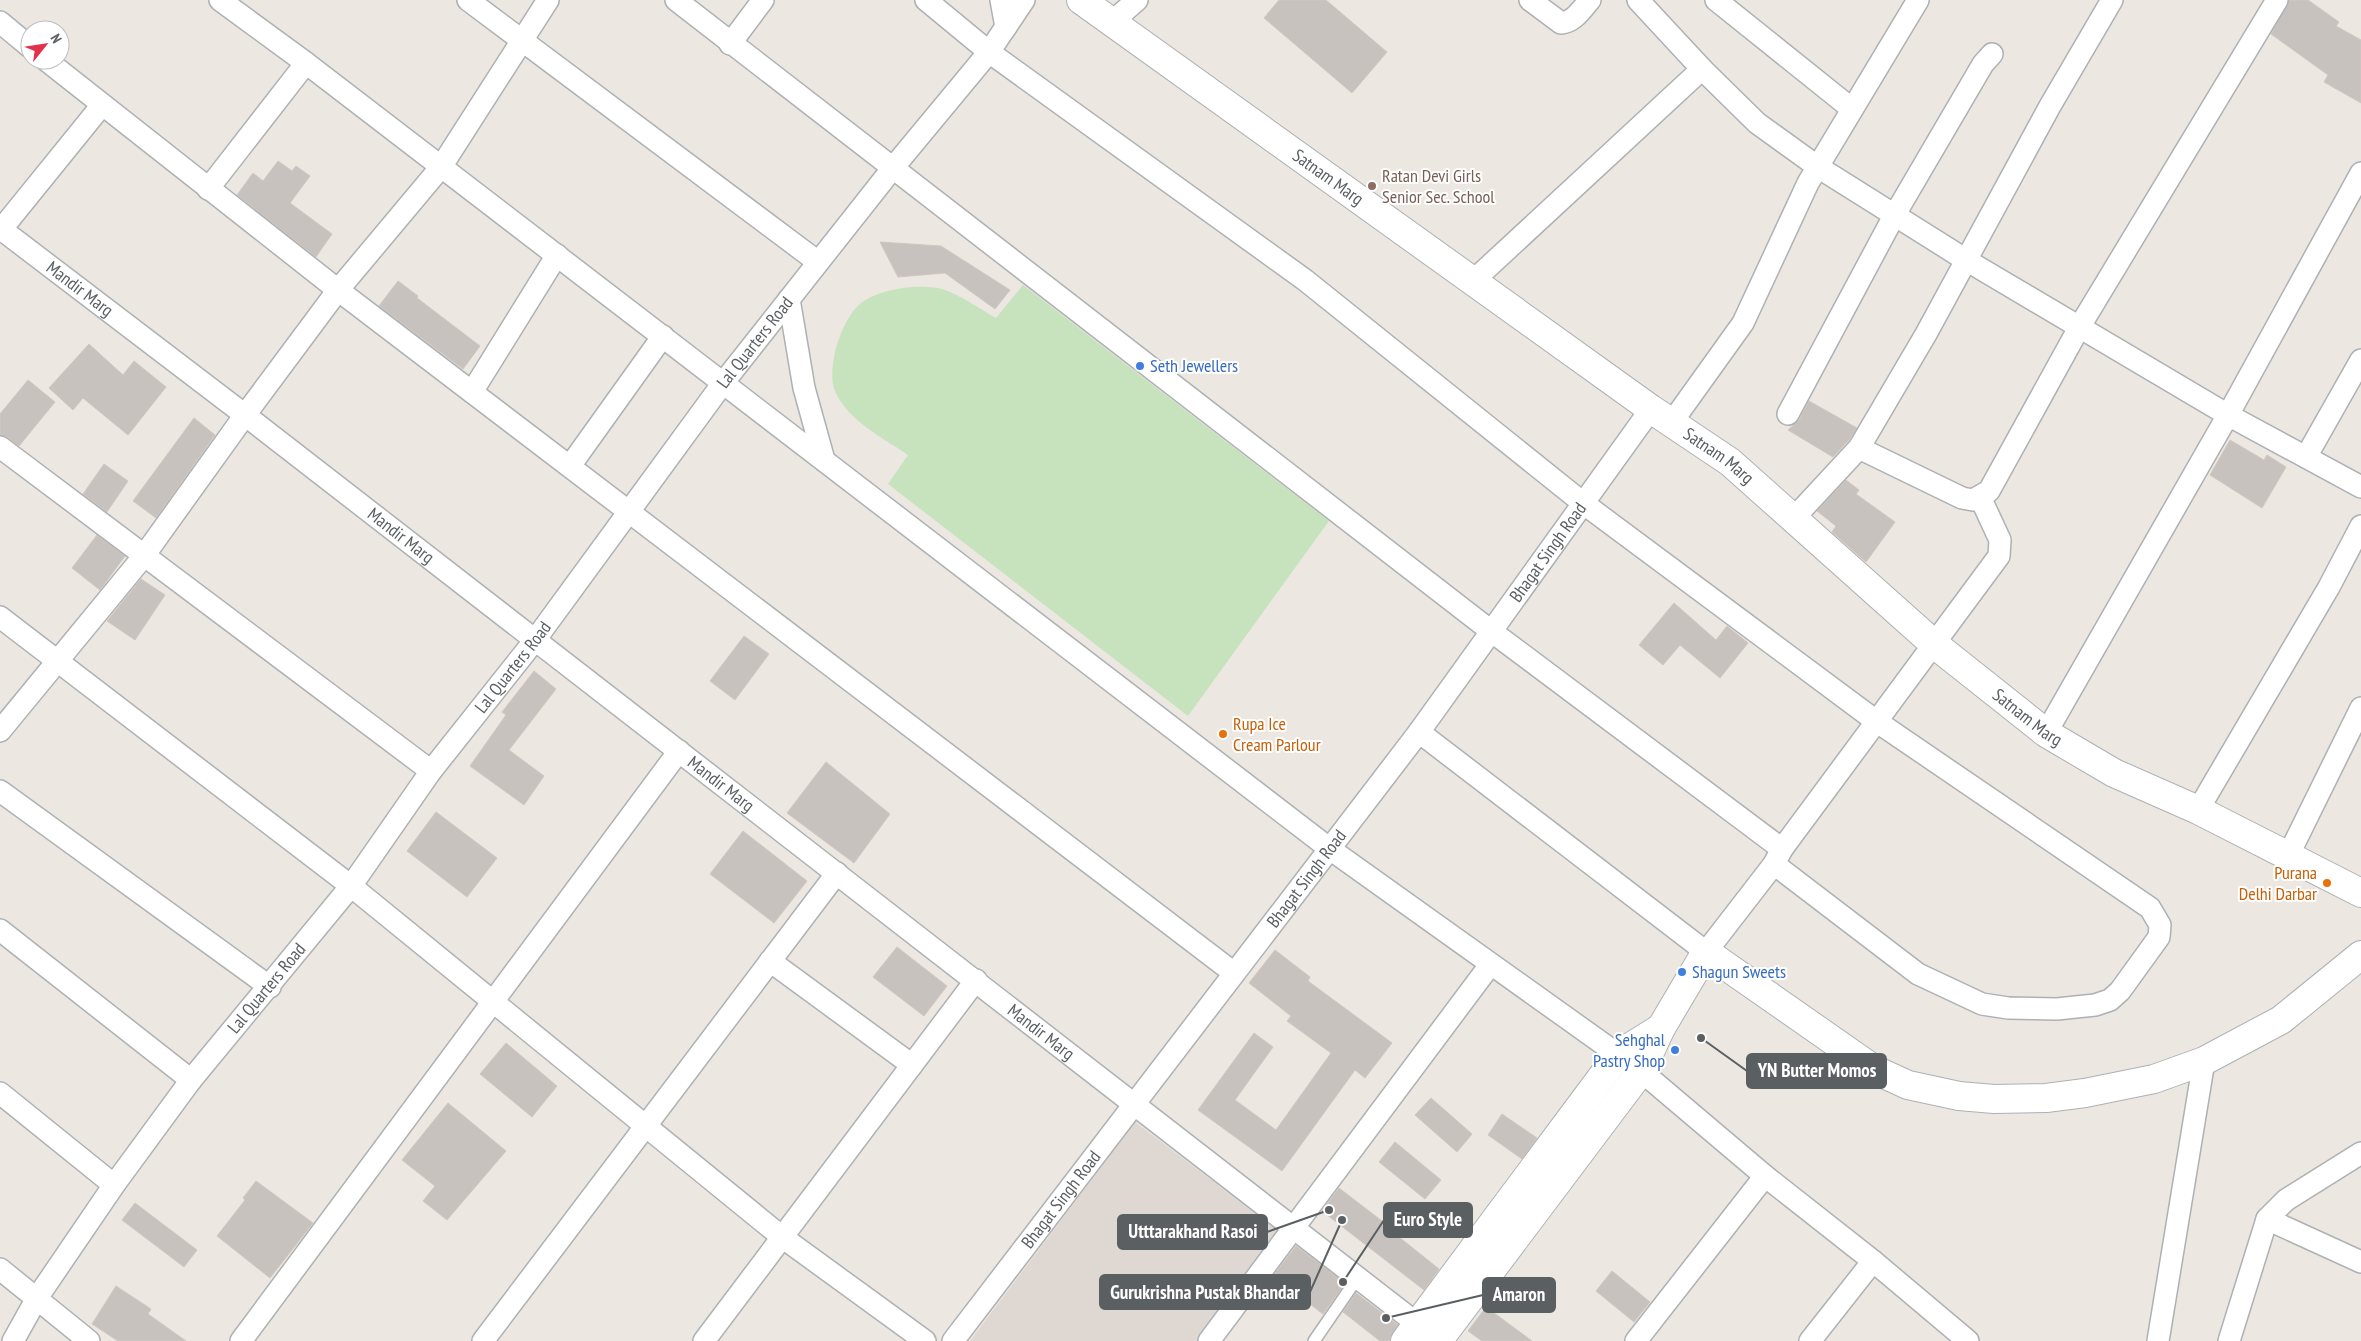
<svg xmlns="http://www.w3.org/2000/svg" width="2361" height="1341" viewBox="0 0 2361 1341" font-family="'PT Sans Narrow',sans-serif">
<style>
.education{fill:#dfd8d2}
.green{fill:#c7e3be}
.building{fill:#c8c2bf;stroke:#d1c7c0}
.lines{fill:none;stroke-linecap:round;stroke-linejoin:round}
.service-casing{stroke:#adb1b4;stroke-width:14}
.minor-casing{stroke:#adb1b4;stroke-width:24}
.tertiary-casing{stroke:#adb1b4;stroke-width:30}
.service{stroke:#fff;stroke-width:11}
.minor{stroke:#fff;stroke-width:21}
.tertiary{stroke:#fff;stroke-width:28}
.education-dot{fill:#8d6e63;stroke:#fff;stroke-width:2}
.shop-dot{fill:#3f7fe0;stroke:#fff;stroke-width:2}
.food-dot{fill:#e8710a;stroke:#fff;stroke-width:2}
.labels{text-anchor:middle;stroke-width:4;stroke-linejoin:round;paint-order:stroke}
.street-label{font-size:18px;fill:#5a5f62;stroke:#fff}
.education-label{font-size:18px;fill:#785e54;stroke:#fff;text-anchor:start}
.shop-label{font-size:18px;fill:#366cbe;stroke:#fff;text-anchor:start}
.food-label{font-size:18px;fill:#c56008;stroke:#fff;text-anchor:start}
.leader{fill:none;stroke:#5a5f62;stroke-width:2}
.callout-dot{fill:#5a5f62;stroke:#fff;stroke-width:2}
.callout{fill:#5a5f62;stroke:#5a5f62;stroke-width:2}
.callout-label{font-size:19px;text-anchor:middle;font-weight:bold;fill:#fff}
</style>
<rect width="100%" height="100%" fill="#ece7e1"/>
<polygon class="education" points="1135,1122 1281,1233 1199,1341 970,1341"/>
<path class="green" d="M 1023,285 L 1329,521 L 1188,716 L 888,484 L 908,455 C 882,437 848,421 835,391 C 829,380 834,350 839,339 C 843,327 851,311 861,303 C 879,289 919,283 942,289 C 961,295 978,308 996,318 Z"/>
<g class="building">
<polygon points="1279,0 1326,0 1387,52 1352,93 1264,18"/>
<polygon points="2289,0 2308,0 2339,22 2336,26 2361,40 2361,103 2324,82 2328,75 2271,34"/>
<polygon points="278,161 292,171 296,166 310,176 290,203 332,234 316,257 237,195 253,173 263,181"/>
<polygon points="880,242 941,246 1010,290 995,309 945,273 898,277"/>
<polygon points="398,281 418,296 417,298 480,346 463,369 379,306"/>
<polygon points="89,344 123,375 134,361 166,387 128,435 83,398 73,410 49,388"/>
<polygon points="28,380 55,402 19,446 7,437 0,435 0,414"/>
<polygon points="1809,401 1857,428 1849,440 1833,457 1788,430 1799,420"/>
<polygon points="194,418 215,435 156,518 133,501"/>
<polygon points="2230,440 2264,460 2267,455 2286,467 2262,508 2210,475"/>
<polygon points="104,464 128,481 107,512 83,494"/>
<polygon points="1846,480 1859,490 1856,494 1895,522 1866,562 1832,532 1836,526 1817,511"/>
<polygon points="97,535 125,556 100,590 72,568"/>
<polygon points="141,579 165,595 135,640 107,621"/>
<polygon points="1674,603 1716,640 1727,626 1748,643 1720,678 1680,645 1663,665 1639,645"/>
<polygon points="744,636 769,654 735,700 710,681"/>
<polygon points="534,671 556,689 509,750 544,776 524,805 470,766 506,715 502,712"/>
<polygon points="826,762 890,814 854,863 787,813"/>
<polygon points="436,812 497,858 467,897 407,851"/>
<polygon points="743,831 807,881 774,923 710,874"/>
<polygon points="897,947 947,986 924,1016 873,977"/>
<polygon points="1275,950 1310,977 1308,981 1392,1043 1365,1078 1355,1070 1282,1171 1198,1110 1254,1033 1273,1047 1235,1100 1276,1130 1331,1053 1287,1021 1291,1016 1249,983"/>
<polygon points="506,1043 557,1086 532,1117 480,1074"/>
<polygon points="1431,1098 1472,1134 1457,1152 1415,1115"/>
<polygon points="448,1103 506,1151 447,1220 423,1201 435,1186 402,1160"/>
<polygon points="1502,1114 1537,1138 1522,1159 1488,1135"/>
<polygon points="1395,1142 1441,1180 1425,1199 1379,1162"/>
<polygon points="256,1181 313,1223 270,1278 217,1236 245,1200 243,1198"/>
<polygon points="1339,1188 1395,1231 1394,1233 1439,1269 1424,1290 1322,1211"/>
<polygon points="135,1203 197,1250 184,1267 122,1220"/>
<polygon points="1296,1246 1345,1283 1323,1314 1273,1276"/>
<polygon points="1612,1271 1650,1302 1634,1322 1596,1291"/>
<polygon points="116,1286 151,1309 148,1314 186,1341 118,1341 92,1324"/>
<polygon points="1356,1293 1398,1325 1389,1341 1380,1341 1343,1312"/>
<polygon points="1486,1307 1532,1341 1482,1341 1468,1331"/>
</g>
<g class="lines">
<defs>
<polyline id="service" points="1314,1341 1358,1277"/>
<g id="minor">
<polyline points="220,0 306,63 1330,849 1641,1071 1765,1176 1873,1261 1968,1341"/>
<polyline points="468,0 818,262"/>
<polyline points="676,0 1491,631 1782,849"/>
<polyline points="926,0 989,52 1305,280 1583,503 1876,721 2150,908 2160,925 2159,937 2120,991 2110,1000 2095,1005 2057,1009 2008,1008 1982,1004 1918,974 1774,864"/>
<polyline points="1001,0 1006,27"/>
<path d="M 1530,0 L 1561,23 C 1574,22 1581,10 1590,0"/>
<polyline points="1638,0 1702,69 1757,123 1818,167 1966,260 2228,415 2361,487"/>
<polyline points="1716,0 1852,109"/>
<polyline points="1113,21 1137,0"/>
<polyline points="0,22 30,47"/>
<polyline points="730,44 763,0"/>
<polyline points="46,60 338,290 1234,973"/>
<polyline points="208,189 306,63"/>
<path id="s1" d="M 1,229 L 245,415 L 1429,1333"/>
<polyline points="0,231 102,105"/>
<polyline points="1473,281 1702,69"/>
<polyline points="789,299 804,388 824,460"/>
<polyline points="472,392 557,255"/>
<polyline points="1788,414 1894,216 1983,64 1992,54"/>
<polyline points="1672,422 1743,323 1808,183 1918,0"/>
<polyline points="0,447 431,771"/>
<polyline points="1859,448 1962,498 1973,500 1989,491 2080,326 2277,0"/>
<polyline points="2306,457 2361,360"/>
<polyline points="570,466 663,336"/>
<polyline points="1793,519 1859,448 1926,334 2050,106 2112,0"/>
<polyline points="0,617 351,886 782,1237 925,1341"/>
<polyline points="0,731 143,557 245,415 338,290 441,167 548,0"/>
<polyline points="1419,732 1706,952 1774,864 1782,849 1999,556 2000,540 1980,497"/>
<polyline points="2046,733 2228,415 2361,173"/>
<polyline points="0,791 270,987"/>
<polyline points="2198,810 2329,587 2361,526"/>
<polyline points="2288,856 2361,708"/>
<polyline points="0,930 191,1080"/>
<polyline points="770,961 912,1065"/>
<polyline points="0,1093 114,1185"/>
<polyline points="2267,1219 2361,1262"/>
<polyline points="0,1269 89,1341"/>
<path id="s2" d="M 13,1341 L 37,1298 L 114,1185 L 191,1080 L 351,886 L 431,771 L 535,640 L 723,383 L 892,169 L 989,52 L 1024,0"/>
<polyline points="241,1341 679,751"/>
<polyline points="483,1341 837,873"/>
<polyline points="704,1341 976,980"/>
<path id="s3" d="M 953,1341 L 1419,732 L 1651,409"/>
<polyline points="1209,1341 1490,965"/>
<polyline points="1636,1341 1765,1176"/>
<polyline points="1810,1341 1873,1261"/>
<polyline points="2158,1341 2204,1061"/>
<polyline points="2229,1341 2267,1219 2286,1200 2361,1153"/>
</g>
<g id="tertiary">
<path id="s4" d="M 1081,0 L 1651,409 L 1730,462 L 1934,644 L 2046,733 L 2114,773 L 2198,810 L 2361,893"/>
<polyline points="1405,1341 1619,1054 1661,1028"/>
<polyline points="1438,1341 1641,1071 1661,1028 1706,952 1875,1070 1908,1085 1959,1096 1994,1099 2046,1098 2085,1093 2154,1079 2204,1061 2281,1020 2361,955"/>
</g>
</defs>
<use href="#service" class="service-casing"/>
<use href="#minor" class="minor-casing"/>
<use href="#tertiary" class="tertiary-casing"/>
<use href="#service" class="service"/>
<use href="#minor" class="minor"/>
<use href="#tertiary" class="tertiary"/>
</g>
<circle class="education-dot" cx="1372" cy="186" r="5"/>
<g class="shop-dot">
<circle cx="1140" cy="366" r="5"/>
<circle cx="1682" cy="972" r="5"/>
<circle cx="1675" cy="1050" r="5"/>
</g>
<g class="food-dot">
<circle cx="1223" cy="734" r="5"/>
<circle cx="2327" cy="883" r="5"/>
</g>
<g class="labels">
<g class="street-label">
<text dy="6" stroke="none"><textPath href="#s4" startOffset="304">Satnam Marg</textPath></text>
<text dy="6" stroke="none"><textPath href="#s1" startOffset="99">Mandir Marg</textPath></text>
<text dy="6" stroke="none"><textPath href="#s2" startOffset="1245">Lal Quarters Road</textPath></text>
<text dy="6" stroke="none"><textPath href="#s4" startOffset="784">Satnam Marg</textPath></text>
<text dy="6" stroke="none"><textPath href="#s1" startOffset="504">Mandir Marg</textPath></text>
<text dy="6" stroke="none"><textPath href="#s3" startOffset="988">Bhagat Singh Road</textPath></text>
<text dy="6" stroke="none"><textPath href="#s2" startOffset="840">Lal Quarters Road</textPath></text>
<text dy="6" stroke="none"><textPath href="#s4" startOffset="1189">Satnam Marg</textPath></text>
<text dy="6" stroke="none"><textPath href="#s1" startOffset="909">Mandir Marg</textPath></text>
<text dy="6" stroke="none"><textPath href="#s3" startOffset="582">Bhagat Singh Road</textPath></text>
<text dy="6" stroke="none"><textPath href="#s2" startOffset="435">Lal Quarters Road</textPath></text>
<text dy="6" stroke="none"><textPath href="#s1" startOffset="1314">Mandir Marg</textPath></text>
<text dy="6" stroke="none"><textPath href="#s3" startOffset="178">Bhagat Singh Road</textPath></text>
</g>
<g class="education-label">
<text x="1382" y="182">Ratan Devi Girls<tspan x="1382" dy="21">Senior Sec. School</tspan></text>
</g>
<g class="shop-label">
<text x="1150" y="372">Seth Jewellers</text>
<text x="1692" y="978">Shagun Sweets</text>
<text x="1665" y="1046" text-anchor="end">Sehghal<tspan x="1665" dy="21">Pastry Shop</tspan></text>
</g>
<g class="food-label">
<text x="1233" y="730">Rupa Ice<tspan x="1233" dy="21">Cream Parlour</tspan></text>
<text x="2317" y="879" text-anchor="end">Purana<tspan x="2317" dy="21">Delhi Darbar</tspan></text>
</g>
</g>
<path class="leader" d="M1701 1038L1747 1071M1343 1282L1384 1220M1329 1210L1267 1232M1342 1220L1310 1292M1386 1318L1483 1295"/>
<g class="callout-dot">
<circle cx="1701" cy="1038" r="5"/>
<circle cx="1343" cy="1282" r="5"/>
<circle cx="1329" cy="1210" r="5"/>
<circle cx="1342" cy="1220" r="5"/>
<circle cx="1386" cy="1318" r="5"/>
</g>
<g class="callout">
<rect x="1747" y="1054" width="139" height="34" rx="5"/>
<rect x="1384" y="1203" width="88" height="34" rx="5"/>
<rect x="1118" y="1215" width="149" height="34" rx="5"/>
<rect x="1100" y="1275" width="210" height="34" rx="5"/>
<rect x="1483" y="1278" width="72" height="34" rx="5"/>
</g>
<g class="callout-label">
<text x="1817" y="1077">YN Butter Momos</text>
<text x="1428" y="1226">Euro Style</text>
<text x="1193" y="1238">Utttarakhand Rasoi</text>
<text x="1205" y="1299">Gurukrishna Pustak Bhandar</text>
<text x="1519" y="1301">Amaron</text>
</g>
<g transform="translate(45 45) rotate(60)"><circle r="24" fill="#ffffff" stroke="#bdbfc0"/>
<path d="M0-4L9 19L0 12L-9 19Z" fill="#e3314c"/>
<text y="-8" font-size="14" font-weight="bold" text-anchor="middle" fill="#5a5f62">N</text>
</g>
</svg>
